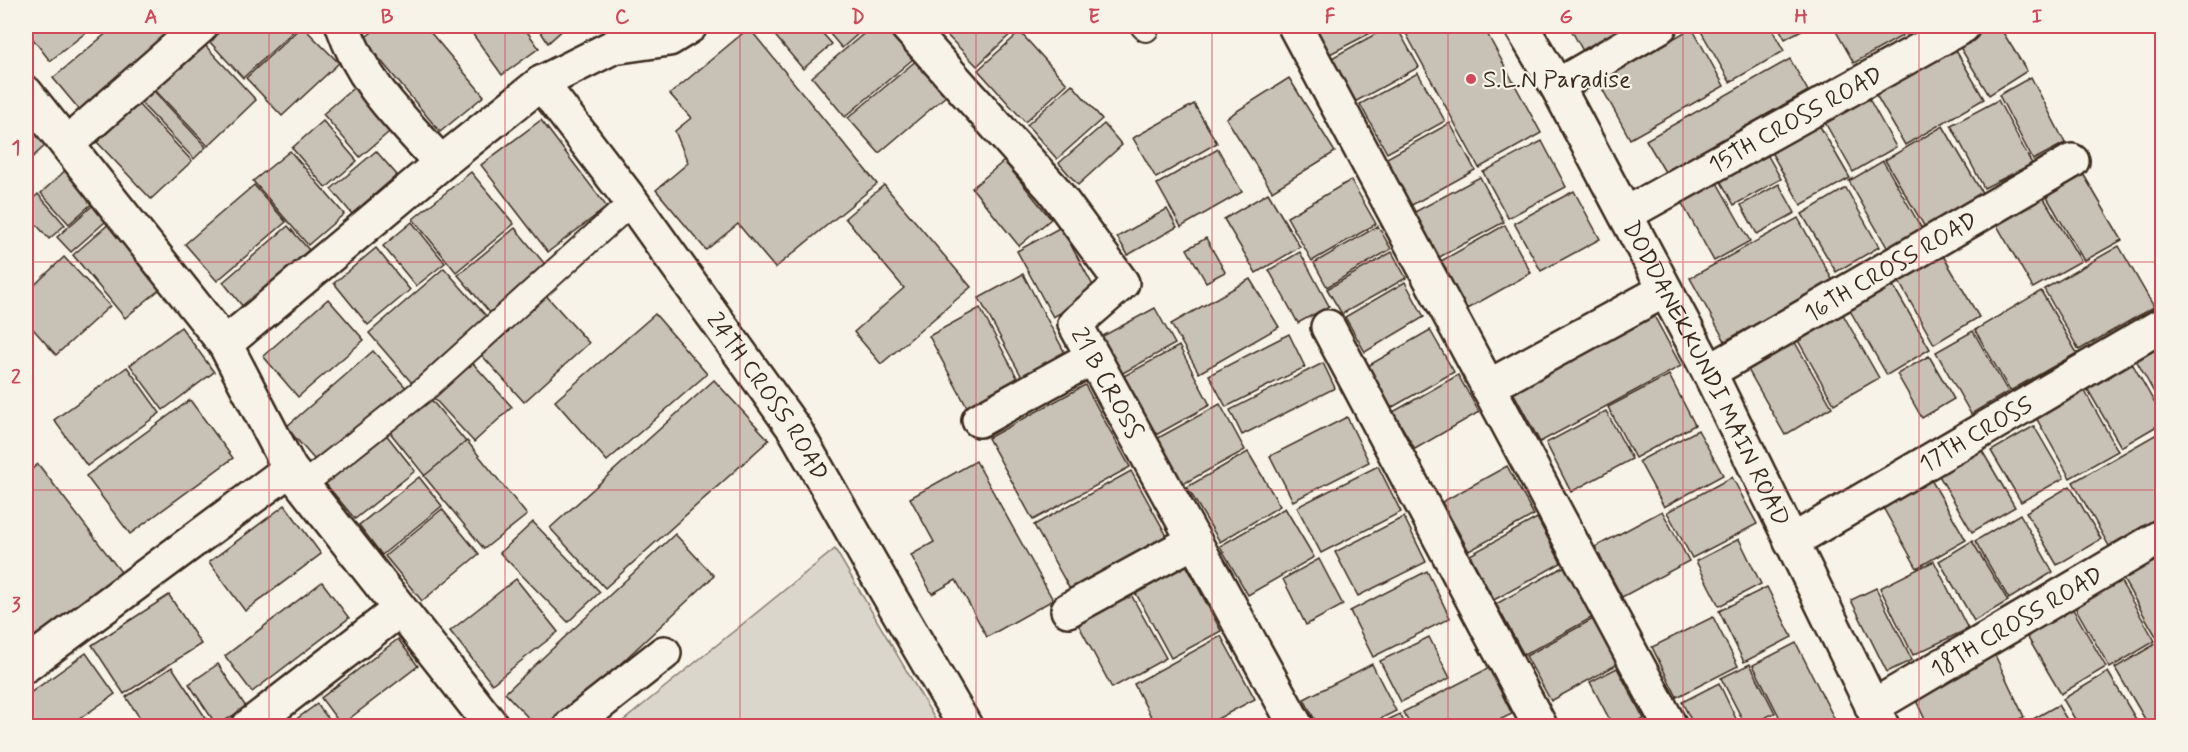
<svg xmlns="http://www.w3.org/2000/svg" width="2188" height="752" viewBox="0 0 2188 752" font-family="Mynerve,sans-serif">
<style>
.green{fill:#dbd6cb;stroke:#8b8074;stroke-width:1.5}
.building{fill:#c8c1b6;stroke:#3b2a1e;stroke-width:1.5}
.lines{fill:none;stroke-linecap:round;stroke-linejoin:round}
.lane-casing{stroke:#3b2a1e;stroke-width:28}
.street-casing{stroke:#3b2a1e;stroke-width:38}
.secondary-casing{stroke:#3b2a1e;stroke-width:38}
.lane{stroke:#f7f3e8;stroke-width:24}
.street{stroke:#f7f3e8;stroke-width:33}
.secondary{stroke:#f7f3e8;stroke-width:33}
.grid{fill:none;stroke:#d1495b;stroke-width:1.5;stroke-opacity:0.55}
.poi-dot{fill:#d1495b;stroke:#f7f3e8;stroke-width:2}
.labels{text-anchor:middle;stroke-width:4.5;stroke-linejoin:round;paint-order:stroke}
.poi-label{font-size:24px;fill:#3b2a1e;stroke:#f7f3e8;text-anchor:start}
.street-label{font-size:24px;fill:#3b2a1e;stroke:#f7f3e8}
.neatline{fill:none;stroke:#d1495b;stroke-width:2}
.grid-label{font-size:20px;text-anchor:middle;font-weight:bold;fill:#d1495b}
</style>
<rect width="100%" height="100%" fill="#f7f3e8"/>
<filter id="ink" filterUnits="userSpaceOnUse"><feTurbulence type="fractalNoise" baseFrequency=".0167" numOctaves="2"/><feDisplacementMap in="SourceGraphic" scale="12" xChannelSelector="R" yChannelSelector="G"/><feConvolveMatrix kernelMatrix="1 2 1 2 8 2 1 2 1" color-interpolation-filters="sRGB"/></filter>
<g filter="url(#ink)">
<polygon class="green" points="835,549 939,726 617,726"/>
<g class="building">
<polygon points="26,26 94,26 50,61 26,30"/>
<polygon points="115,26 187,26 83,114 53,78"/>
<polygon points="224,26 299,26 243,78 208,40"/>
<polygon points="302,26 339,63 282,116 246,78"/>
<polygon points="380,26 425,26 484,96 440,132 363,39"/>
<polygon points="436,26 455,26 441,34"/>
<polygon points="467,26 523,26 539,48 502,75"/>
<polygon points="537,26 567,26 548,43"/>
<polygon points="767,26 816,26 832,44 803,69"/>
<polygon points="823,26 867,26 842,48"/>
<polygon points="873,26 885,26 913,59 845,117 812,77"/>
<polygon points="938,26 1016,26 1018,27 977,66"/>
<polygon points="1314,26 1384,26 1328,55"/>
<polygon points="1390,26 1396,26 1419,67 1351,104 1328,60"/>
<polygon points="1402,26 1483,26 1541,133 1479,168"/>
<polygon points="1569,26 1628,26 1583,51"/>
<polygon points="1698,26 1770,26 1784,51 1730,82"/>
<polygon points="1778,26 1809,26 1785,39"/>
<polygon points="1833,26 1896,26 1902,36 1854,63"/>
<polygon points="1899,26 1921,26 1905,35"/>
<polygon points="1976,26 1999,26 2027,71 1989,95 1955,39"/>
<polygon points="749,28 877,184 775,268 738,224 706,250 656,190 688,163 675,131 691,118 670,94"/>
<polygon points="1692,28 1724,86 1630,139 1598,81"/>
<polygon points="1020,32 1067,84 1025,122 978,70"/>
<polygon points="1951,42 1984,99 1905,145 1872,88"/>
<polygon points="203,43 256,100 208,146 155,90"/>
<polygon points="918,59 947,95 879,153 848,118"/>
<polygon points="1790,59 1808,91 1665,172 1646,140"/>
<polygon points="1418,73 1445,121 1387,153 1360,104"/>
<polygon points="2031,77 2065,143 2033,160 1999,95"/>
<polygon points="1289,78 1335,152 1272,191 1226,118"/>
<polygon points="358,84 395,127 360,157 323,114"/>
<polygon points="1072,84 1102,119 1057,159 1027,125"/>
<polygon points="1863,88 1896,147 1853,172 1819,112"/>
<polygon points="153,90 206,147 194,159 140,102"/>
<polygon points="1998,100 2032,164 1984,188 1951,125"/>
<polygon points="138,104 192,161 151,199 97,142"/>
<polygon points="1194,104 1217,143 1156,178 1133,138"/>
<polygon points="1814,116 1850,178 1801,205 1766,143"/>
<polygon points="26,119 47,144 26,163"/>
<polygon points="541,120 607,207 548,252 481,165"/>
<polygon points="323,121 357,161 326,188 292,148"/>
<polygon points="1450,123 1475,170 1410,206 1385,159"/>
<polygon points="1104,124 1122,145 1078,185 1059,163"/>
<polygon points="1943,126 1984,196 1926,229 1885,160"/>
<polygon points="1542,141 1566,187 1508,218 1483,172"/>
<polygon points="1763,147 1781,179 1734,205 1716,173"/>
<polygon points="1218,149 1242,192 1181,227 1157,184"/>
<polygon points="290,151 344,214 308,245 253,181"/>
<polygon points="376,151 397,175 352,214 331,189"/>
<polygon points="1004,161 1051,219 1019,246 972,188"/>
<polygon points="1883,161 1922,229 1888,249 1849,181"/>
<polygon points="69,167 97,199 69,224 41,193"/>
<polygon points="471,172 514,224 456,272 413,219"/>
<polygon points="2082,172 2122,240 2084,261 2045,194"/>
<polygon points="1712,174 1750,241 1714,261 1677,194"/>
<polygon points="1480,177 1504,222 1436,259 1411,214"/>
<polygon points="1351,180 1376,224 1312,261 1287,217"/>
<polygon points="1779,184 1795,213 1757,234 1741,205"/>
<polygon points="254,185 286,222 217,281 185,244"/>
<polygon points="884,185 971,287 881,364 854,332 904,288 845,218"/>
<polygon points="1846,188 1879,247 1836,272 1802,214"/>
<polygon points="1574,191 1600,239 1541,271 1514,223"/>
<polygon points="1268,193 1300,247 1256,273 1224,219"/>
<polygon points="38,194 65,225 49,239 26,213 26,205"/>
<polygon points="2042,195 2081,261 2033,288 1995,222"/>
<polygon points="100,199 113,215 71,252 57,237"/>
<polygon points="1167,209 1177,227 1128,255 1117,237"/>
<polygon points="1798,218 1833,281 1725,341 1690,278"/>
<polygon points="111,222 164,286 125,318 73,255"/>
<polygon points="412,222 445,263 416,286 383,246"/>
<polygon points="1505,225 1531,273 1467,309 1441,261"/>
<polygon points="288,226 309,250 243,307 223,282"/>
<polygon points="1378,226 1391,249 1327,287 1314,263"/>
<polygon points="1061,227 1097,293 1053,317 1017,251"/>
<polygon points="515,228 548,268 491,314 458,275"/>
<polygon points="1206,238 1225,272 1206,282 1187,249"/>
<polygon points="2119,246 2154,307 2079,350 2044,289"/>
<polygon points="376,248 410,290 368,325 334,283"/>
<polygon points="26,250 33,258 26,264"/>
<polygon points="1300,252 1329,306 1298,323 1269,270"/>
<polygon points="1392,252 1406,278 1342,314 1327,289"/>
<polygon points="1942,254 1979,317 1934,344 1898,280"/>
<polygon points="64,257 110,306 56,355 26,321 26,293"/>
<polygon points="444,268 494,325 418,390 369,333"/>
<polygon points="1023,274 1066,355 1023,379 979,298"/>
<polygon points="1250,279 1279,327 1199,373 1171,324"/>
<polygon points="1405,282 1424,317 1365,352 1345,317"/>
<polygon points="1891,282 1930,349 1887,375 1848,307"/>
<polygon points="542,291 589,343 524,402 477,350"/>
<polygon points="2041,291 2077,353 2010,391 1975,330"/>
<polygon points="328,299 364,340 298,397 263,356"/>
<polygon points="980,308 1019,381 968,409 929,336"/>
<polygon points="1155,308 1175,344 1121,374 1101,337"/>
<polygon points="1841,311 1879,378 1834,404 1796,337"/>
<polygon points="655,314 707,374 607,461 555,401"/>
<polygon points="1653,314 1681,366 1540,442 1512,390"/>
<polygon points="181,327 214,372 163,410 130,365"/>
<polygon points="1430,330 1454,372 1391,408 1366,367"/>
<polygon points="1973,331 2008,392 1971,414 1936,352"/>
<polygon points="1289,334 1305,367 1226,407 1209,375"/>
<polygon points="1793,339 1832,407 1785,435 1746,366"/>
<polygon points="2162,342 2162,407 2135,358"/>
<polygon points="1179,346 1210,405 1154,436 1122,377"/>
<polygon points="373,351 409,391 321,467 286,427"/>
<polygon points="1929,356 1954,399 1922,418 1897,374"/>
<polygon points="2128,356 2162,416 2162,423 2121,447 2084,383"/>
<polygon points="470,360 512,407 474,442 431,395"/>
<polygon points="1323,363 1335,388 1242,435 1230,410"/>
<polygon points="127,367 160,413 87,466 54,420"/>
<polygon points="1458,375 1479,412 1415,449 1393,412"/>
<polygon points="1669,375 1695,425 1635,458 1608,407"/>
<polygon points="714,380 769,440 605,588 550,528"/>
<polygon points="1085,385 1130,467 1033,520 988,438"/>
<polygon points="2082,386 2118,451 2070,478 2034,414"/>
<polygon points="424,391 466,442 425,476 384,425"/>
<polygon points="190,400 233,458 130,534 86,476"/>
<polygon points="1220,404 1245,450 1183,484 1158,438"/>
<polygon points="1606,411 1632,459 1571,492 1546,443"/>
<polygon points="1347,417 1369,462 1293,501 1270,456"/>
<polygon points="2034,426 2064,478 2021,502 1991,451"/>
<polygon points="381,428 415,471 355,519 320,477"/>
<polygon points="1698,430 1723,475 1664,507 1639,461"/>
<polygon points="2162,431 2162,515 2109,546 2073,482"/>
<polygon points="467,441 527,515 484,549 424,476"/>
<polygon points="1981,449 2015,507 1972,532 1938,474"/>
<polygon points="1248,452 1280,506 1220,542 1187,487"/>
<polygon points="976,461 1053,600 987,637 956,580 932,594 911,555 934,542 910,498"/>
<polygon points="38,464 121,572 29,643 26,638 26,474"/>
<polygon points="1378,466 1401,512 1321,553 1297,507"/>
<polygon points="1507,466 1534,515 1469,551 1442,502"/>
<polygon points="1131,471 1168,538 1071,591 1034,525"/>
<polygon points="1929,476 1966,540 1917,568 1881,504"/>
<polygon points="419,477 442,506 382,555 359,525"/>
<polygon points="1732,477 1757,524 1692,558 1667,512"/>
<polygon points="2070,486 2101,539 2057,565 2026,512"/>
<polygon points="285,505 321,554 245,611 209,562"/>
<polygon points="1285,508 1314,557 1248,595 1220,546"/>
<polygon points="442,509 479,554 422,601 385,556"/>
<polygon points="1662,511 1689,561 1622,597 1595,547"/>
<polygon points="2020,514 2053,572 2009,599 1975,541"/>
<polygon points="1404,517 1426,562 1358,596 1335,552"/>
<polygon points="1537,518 1561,563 1494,600 1470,555"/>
<polygon points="533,522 600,592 568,622 500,553"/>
<polygon points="675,534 714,576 554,726 536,726 505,693"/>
<polygon points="1739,539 1761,584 1719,606 1696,561"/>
<polygon points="1972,541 2008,601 1974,621 1939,561"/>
<polygon points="2162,549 2162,635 2157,638 2120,574"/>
<polygon points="1319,559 1343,605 1306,625 1283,579"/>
<polygon points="1184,561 1221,631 1171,658 1133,588"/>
<polygon points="1934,561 1968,629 1913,655 1880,588"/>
<polygon points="1565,566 1593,617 1524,655 1496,604"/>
<polygon points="1427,571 1450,618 1373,657 1350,611"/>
<polygon points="2117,575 2155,641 2110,668 2072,602"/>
<polygon points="516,579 558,632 492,684 450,631"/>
<polygon points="322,582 349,618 252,692 225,656"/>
<polygon points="1767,587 1792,637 1744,662 1719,611"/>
<polygon points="1876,588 1912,660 1887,672 1851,600"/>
<polygon points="1129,591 1166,658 1112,688 1076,620"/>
<polygon points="169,595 201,644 124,694 92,645"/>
<polygon points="2071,606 2106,667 2061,694 2025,633"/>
<polygon points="1713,617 1738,666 1677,697 1652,647"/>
<polygon points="1593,619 1618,664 1551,701 1526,656"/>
<polygon points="1221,636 1255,699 1204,726 1156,726 1134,684"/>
<polygon points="1429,637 1450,678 1401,702 1380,661"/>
<polygon points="398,639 418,666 341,725 321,698"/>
<polygon points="2162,640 2162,726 2149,726 2115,668"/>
<polygon points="1796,643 1838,726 1784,726 1753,665"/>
<polygon points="86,653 115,694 69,726 30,726 26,720 26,696"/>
<polygon points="1995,655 2024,717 2004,726 1928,726 1913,694"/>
<polygon points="218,664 246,707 217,726 189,684"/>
<polygon points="1372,664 1396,711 1366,726 1318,726 1304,699"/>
<polygon points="1750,664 1775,713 1746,726 1721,678"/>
<polygon points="172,667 211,726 145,726 126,697"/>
<polygon points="1489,668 1512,714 1487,726 1411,726 1403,712"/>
<polygon points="1617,668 1644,719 1629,726 1613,726 1590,682"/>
<polygon points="2108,672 2140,726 2079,726 2063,699"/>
<polygon points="1719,683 1739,725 1694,726 1682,702"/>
<polygon points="317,704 334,726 287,726"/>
<polygon points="2058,705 2071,726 2021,726"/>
<polygon points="1400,714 1406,726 1375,726"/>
<polygon points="1776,717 1780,726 1757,726"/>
<polygon points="1512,720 1515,726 1500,726"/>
</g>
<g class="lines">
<defs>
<g id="lane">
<polyline points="1143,26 1146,29"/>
<polyline points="303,485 427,387 632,202"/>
</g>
<g id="street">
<path d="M 343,26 C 362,83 402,119 441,163"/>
<path id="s1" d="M 907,26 L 1053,189 L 1122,283 L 1075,324 L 1296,726"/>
<polyline points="1295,26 1670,726"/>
<path id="s2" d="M 541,83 L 632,202 L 795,430 L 883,585 L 965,726"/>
<polyline points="1557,86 1660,26"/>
<polyline points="26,93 225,344 290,469 492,726"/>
<polyline points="67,144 201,26"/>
<path id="s3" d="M 1626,214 L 1963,26"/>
<polyline points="1328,327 1540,726"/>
<polyline points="225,344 441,163 541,83 613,47 669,39 690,26"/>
<path id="s4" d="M 1709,372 L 2072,161"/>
<polyline points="1488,387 1665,290"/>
<polyline points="979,420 1093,357"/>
<path id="s5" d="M 1791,542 L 2162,325"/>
<polyline points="1068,610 1194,541"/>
<polyline points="26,665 290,469"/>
<path id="s6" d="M 1872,707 L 2162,536"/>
<polyline points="249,726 399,610"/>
<polyline points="571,726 664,653"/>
</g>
<g id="secondary">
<path id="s7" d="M 1521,26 L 1557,86 L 1709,372 L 1882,726"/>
</g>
</defs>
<use href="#lane" class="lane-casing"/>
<use href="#street" class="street-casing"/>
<use href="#secondary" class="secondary-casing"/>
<use href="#lane" class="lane"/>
<use href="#street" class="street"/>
<use href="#secondary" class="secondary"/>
</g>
</g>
<path class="grid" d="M 269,26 L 269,726M 505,26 L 505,726M 740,26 L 740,726M 976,26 L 976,726M 1212,26 L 1212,726M 1448,26 L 1448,726M 1683,26 L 1683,726M 1919,26 L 1919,726M 26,262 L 2162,262M 26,490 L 2162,490"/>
<circle class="poi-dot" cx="1471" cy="79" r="6"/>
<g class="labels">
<g class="poi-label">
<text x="1483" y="87">S.L.N Paradise</text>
</g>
<g class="street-label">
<text dy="8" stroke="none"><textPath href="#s3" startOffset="194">15TH CROSS ROAD</textPath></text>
<text dy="8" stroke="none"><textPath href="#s4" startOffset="210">16TH CROSS ROAD</textPath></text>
<text dy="8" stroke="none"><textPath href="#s7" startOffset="394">DODDANEKKUNDI MAIN ROAD</textPath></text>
<text dy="8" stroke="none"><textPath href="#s1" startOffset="465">21 B CROSS</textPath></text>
<text dy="8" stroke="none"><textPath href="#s2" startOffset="387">24TH CROSS ROAD</textPath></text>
<text dy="8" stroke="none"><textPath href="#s5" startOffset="214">17TH CROSS</textPath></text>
<text dy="8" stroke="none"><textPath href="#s6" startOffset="168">18TH CROSS ROAD</textPath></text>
</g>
</g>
<rect width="2188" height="752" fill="none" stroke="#f7f3e8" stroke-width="66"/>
<rect x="33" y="33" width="2122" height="686" class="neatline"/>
<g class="grid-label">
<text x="151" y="23">A</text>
<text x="387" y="23">B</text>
<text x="622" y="23">C</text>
<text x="858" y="23">D</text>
<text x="1094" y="23">E</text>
<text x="1330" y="23">F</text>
<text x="1566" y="23">G</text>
<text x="1801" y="23">H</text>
<text x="2037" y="23">I</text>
<text x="16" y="154">1</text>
<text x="16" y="383">2</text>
<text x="16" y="611">3</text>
</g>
</svg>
